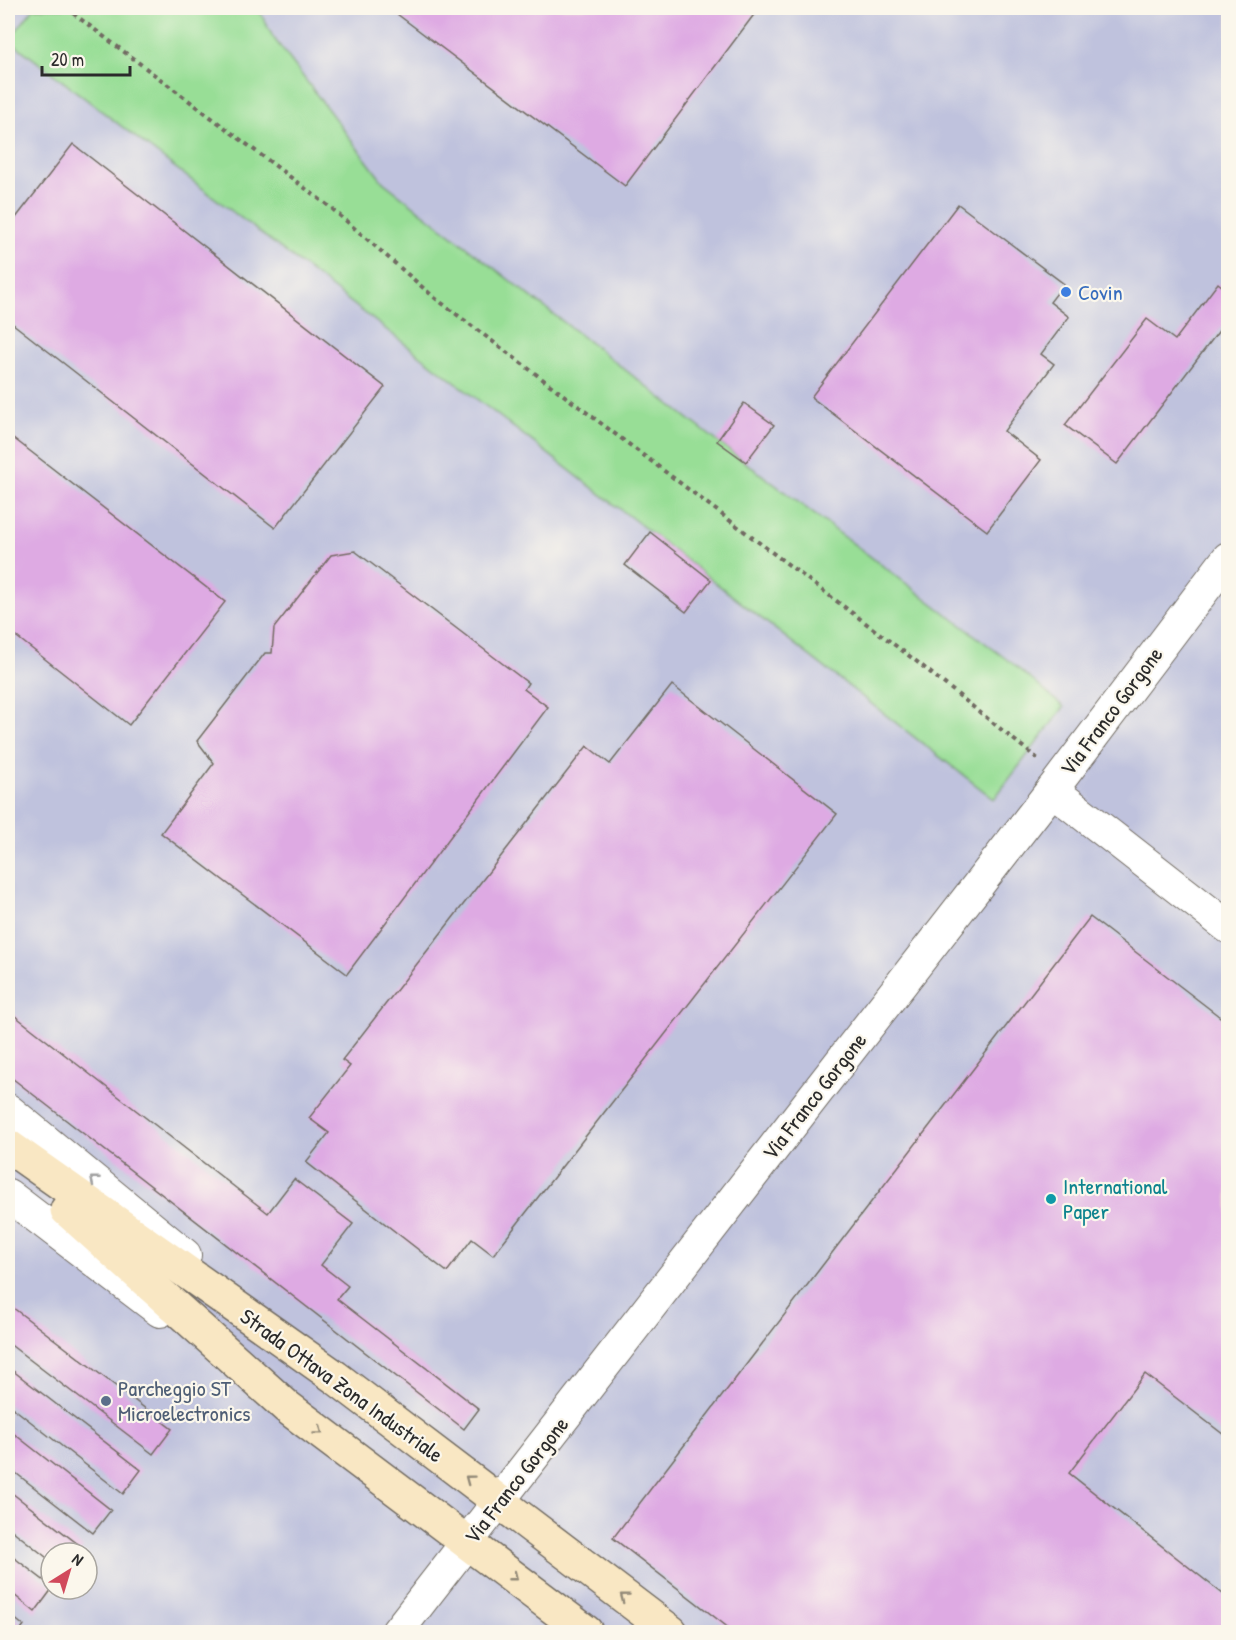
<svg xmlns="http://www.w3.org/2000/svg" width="1236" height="1640" viewBox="0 0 1236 1640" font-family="'Patrick Hand',sans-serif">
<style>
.industrial{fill:#bfc2dd;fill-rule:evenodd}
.green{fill:#98de96;stroke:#628460;stroke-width:1.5}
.building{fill:#deaae3}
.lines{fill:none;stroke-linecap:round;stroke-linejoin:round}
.street-casing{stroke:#716b62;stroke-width:34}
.secondary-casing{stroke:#716b62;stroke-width:36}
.path{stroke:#716b62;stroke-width:4;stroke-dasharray:4.5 4.5;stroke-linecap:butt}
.street{stroke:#fff;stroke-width:32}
.secondary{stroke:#f9e7c3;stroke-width:33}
.oneway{stroke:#a0a0a0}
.oneway2{stroke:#928977}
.shop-dot{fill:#3f7fe0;stroke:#fbf7ec;stroke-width:2}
.culture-dot{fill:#0f9aa8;stroke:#fbf7ec;stroke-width:2}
.service-dot{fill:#5c6f8a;stroke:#fbf7ec;stroke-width:2}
.labels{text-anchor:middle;stroke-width:4.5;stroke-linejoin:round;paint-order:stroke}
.shop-label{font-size:22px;fill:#366cbe;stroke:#fbf7ec;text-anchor:start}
.street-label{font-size:22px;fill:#2b2b2b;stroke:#fbf7ec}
.culture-label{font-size:22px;fill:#0d838f;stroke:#fbf7ec;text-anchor:start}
.service-label{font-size:22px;fill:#4e5e75;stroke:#fbf7ec;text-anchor:start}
</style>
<rect width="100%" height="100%" fill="#fbf7ec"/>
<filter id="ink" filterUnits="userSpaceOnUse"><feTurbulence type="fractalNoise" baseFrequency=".0167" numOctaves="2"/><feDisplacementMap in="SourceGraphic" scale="12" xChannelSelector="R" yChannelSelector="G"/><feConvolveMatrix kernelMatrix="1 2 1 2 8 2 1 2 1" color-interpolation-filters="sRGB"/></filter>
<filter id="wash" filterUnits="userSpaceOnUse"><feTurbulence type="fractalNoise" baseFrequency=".008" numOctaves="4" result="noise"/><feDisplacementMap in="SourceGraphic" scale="24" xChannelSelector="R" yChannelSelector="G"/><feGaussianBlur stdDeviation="1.35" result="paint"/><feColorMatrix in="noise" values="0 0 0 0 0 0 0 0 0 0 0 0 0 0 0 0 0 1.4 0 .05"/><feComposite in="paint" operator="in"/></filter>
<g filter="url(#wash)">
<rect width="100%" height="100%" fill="#f4e2c7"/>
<path class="industrial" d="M 8,8 L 1228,8 L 1228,1632 L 8,1632 ZM 51,1553 L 87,1553 L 87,1589 L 51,1589 Z"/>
<polygon class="green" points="34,8 258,8 273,37 383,182 717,441 1013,664 1064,707 994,799 650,532 9,40"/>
<g id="blocks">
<g class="building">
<polygon points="403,8 759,8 625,186 397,14"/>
<polygon points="73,144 385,387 275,528 8,320 8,228"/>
<polygon points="958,204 1064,284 1050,302 1069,317 1041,354 1054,364 1004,431 1041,460 987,531 811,397"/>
<polygon points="1218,283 1228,291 1228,319 1117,464 1065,425 1147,319 1175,340"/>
<polygon points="744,403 774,425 746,462 717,441"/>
<polygon points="8,434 225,602 129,725 8,630"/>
<polygon points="650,532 711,580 686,612 625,565"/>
<polygon points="355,551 528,683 524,689 548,707 347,974 161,833 214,763 197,741 265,653 272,653 274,628 331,555"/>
<polygon points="672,685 837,814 493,1255 472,1239 447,1272 306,1162 329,1133 309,1118 350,1066 342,1060 587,746 610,764"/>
<polygon points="1090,917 1228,1023 1228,1438 1145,1374 1069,1473 1228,1598 1228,1632 734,1632 613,1538"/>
<polygon points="10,1012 268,1213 294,1179 353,1224 321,1265 348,1286 337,1299 479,1409 464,1429 8,1075 8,1015"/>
<polygon points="8,1304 172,1429 153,1454 8,1343"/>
<polygon points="8,1367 141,1470 123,1494 8,1404"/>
<polygon points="8,1429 111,1510 93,1533 8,1467"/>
<polygon points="8,1490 83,1548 79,1553 51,1553 51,1561 8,1527"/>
<polygon points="8,1553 51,1586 52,1589 35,1612 8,1590"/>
<polygon points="8,1613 24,1626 19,1632 8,1632"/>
</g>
</g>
</g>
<g filter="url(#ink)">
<use href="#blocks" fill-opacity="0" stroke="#716b62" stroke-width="1.5"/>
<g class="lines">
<defs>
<g id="street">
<polyline points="1052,790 1228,927"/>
<polyline points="8,1110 185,1255"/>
<polyline points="8,1195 160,1311"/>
<polyline points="397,1632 1052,790 1228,558"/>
</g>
<g id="secondary">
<polyline points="8,1146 335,1377 671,1632"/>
<polyline points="67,1210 287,1407 586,1632"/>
</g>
</defs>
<use href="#street" class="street-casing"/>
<use href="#secondary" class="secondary-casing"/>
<polyline class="path" points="66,8 330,207 435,298 916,661 1038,759"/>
<use href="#street" class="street"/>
<use href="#secondary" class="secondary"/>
</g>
<defs><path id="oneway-chevron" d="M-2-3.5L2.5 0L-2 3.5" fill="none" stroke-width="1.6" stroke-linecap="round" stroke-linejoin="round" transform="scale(1.5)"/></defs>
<use class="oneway" href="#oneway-chevron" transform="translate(94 1180) rotate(-141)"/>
<g class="oneway2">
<use href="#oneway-chevron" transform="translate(319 1431) rotate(37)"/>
<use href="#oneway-chevron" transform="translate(469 1479) rotate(-143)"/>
<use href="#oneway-chevron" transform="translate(514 1577) rotate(38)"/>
<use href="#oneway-chevron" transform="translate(624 1597) rotate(-143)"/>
</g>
</g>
<circle class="shop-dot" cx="1066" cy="292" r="6"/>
<circle class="culture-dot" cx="1051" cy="1199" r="6"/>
<circle class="service-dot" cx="106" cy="1401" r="6"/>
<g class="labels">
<g class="shop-label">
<text x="1078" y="300">Covin</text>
</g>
<g class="street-label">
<text transform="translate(1111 711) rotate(-53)" y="8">Via Franco Gorgone</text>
<text transform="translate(814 1096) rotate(-52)" y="8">Via Franco Gorgone</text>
<text transform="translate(342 1385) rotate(36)" y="8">Strada Ottava Zona Industriale</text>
<text transform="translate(516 1480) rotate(-52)" y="8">Via Franco Gorgone</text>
</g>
<g class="culture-label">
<text x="1063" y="1194">International<tspan x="1063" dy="25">Paper</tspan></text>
</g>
<g class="service-label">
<text x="118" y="1396">Parcheggio ST<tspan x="118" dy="25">Microelectronics</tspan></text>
</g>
</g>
<rect width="1236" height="1640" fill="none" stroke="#fbf7ec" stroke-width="30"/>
<g transform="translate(69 1571) rotate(37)"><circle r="28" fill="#fbf7ec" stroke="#a8a59f" stroke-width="1.5"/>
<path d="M0-4.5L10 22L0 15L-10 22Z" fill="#d1495b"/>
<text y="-9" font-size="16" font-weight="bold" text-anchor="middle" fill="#2b2b2b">N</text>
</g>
<path d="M42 66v9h88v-9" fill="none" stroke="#2b2b2b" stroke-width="3"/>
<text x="51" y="66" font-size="18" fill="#2b2b2b" stroke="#fbf7ec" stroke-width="4.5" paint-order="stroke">20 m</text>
</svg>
